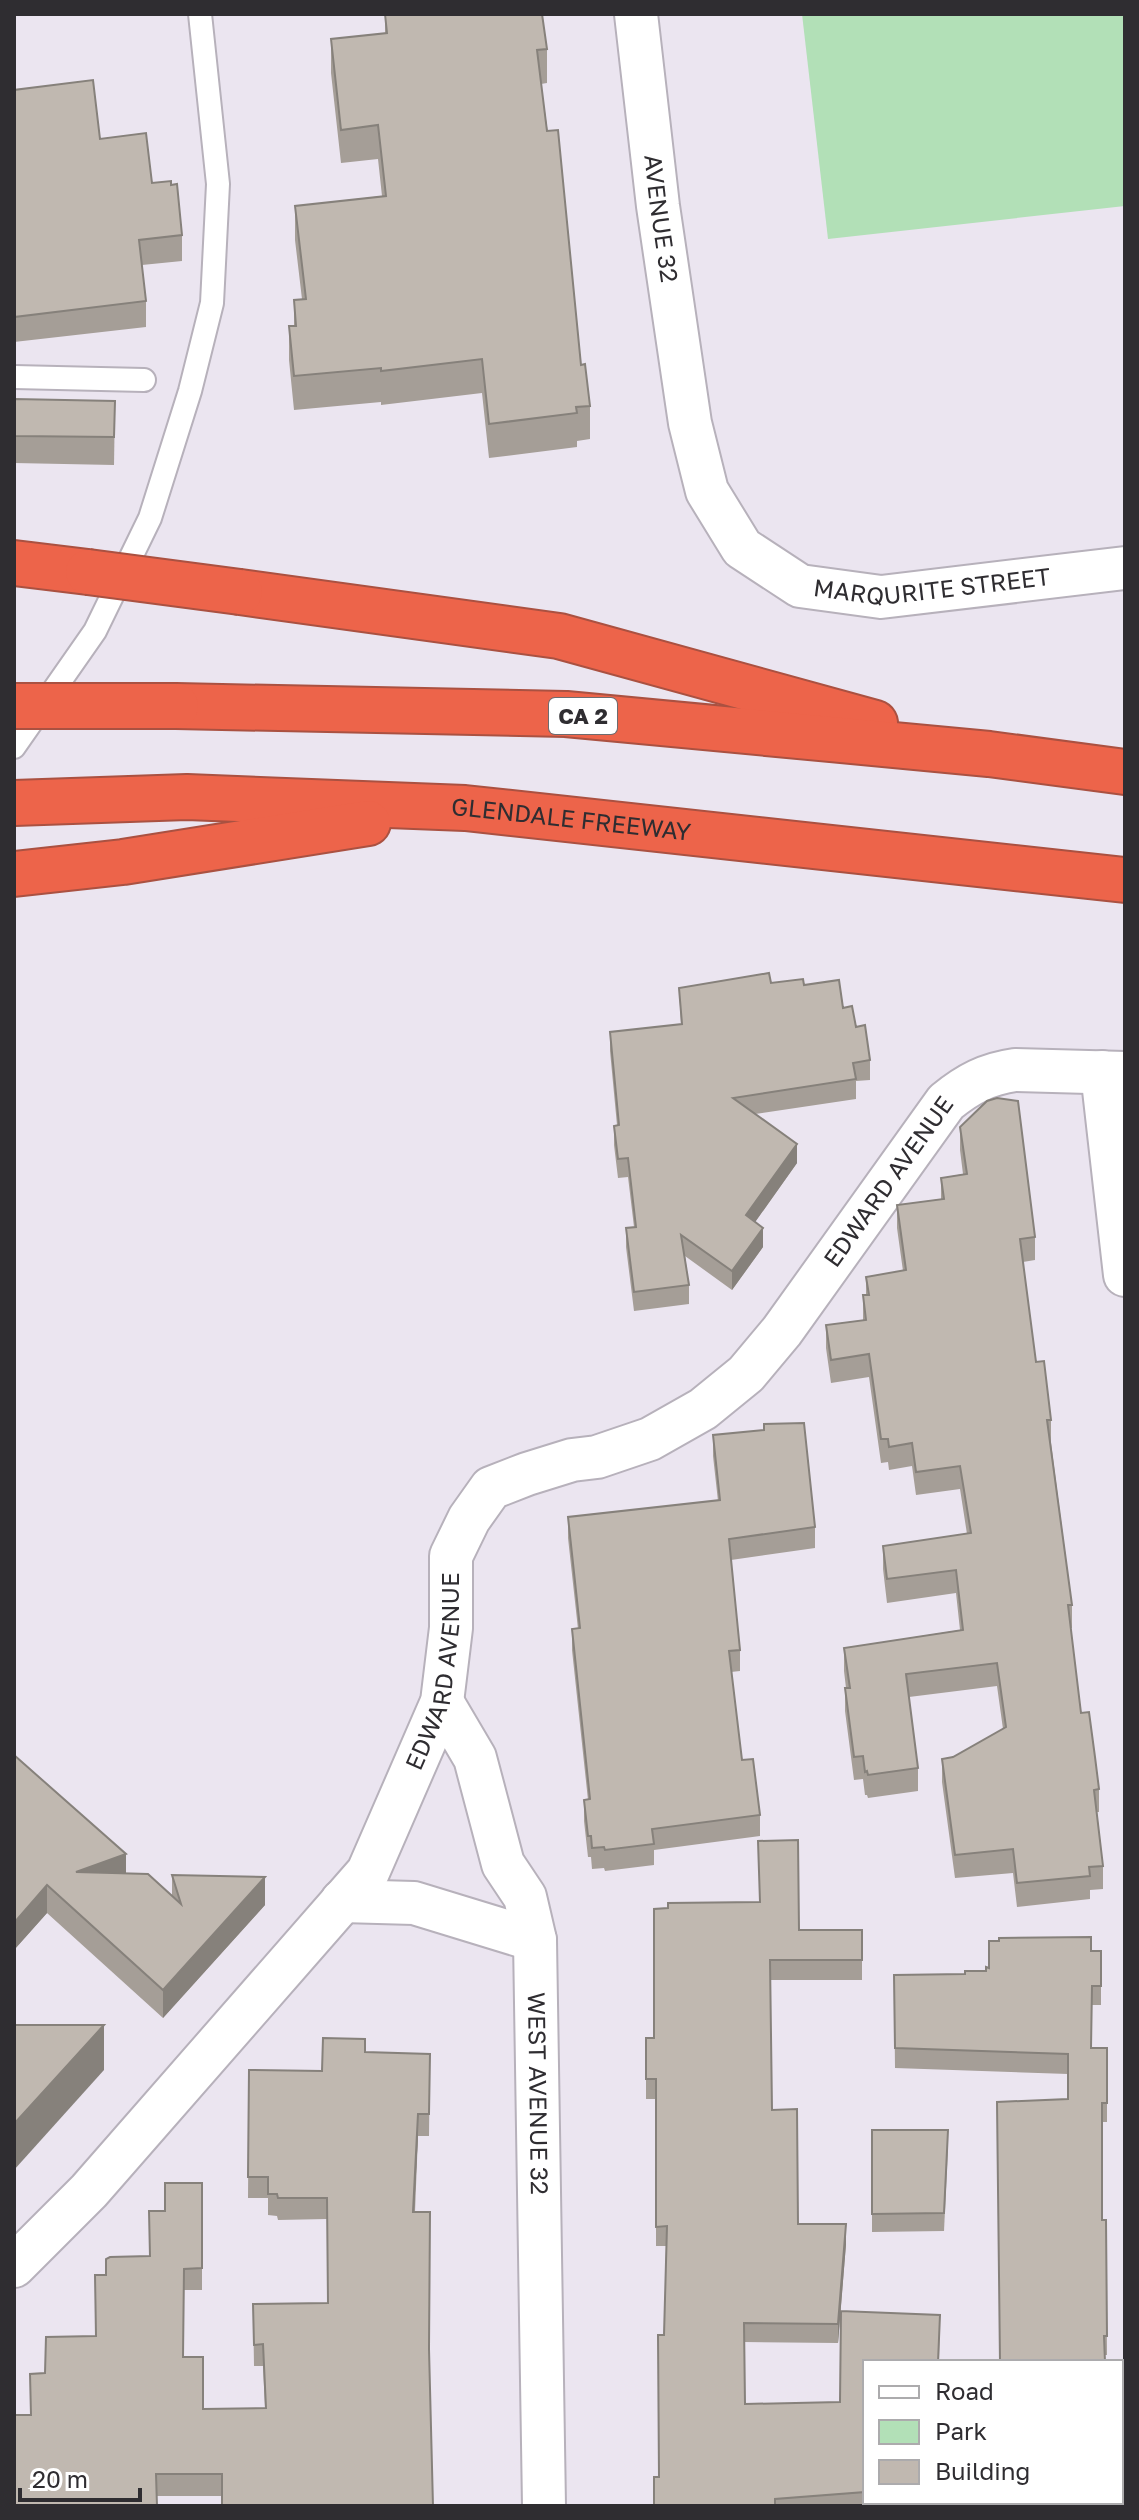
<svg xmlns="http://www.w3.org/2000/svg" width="1139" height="2520" viewBox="0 0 1139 2520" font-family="'Golos Text',sans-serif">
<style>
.green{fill:#b2e0b7}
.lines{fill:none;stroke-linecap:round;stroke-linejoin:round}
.lane-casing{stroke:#b7b1bb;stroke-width:26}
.street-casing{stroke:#b7b1bb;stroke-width:46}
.highway-casing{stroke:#aa5141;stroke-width:48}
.lane{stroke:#fff;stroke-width:22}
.street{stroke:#fff;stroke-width:42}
.highway{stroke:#ed644a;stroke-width:44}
.highway-bridge-casing{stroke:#aa5141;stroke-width:48;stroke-linecap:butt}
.highway-bridge{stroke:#ed644a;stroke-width:44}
.wall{fill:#a59e97}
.shaded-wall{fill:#86817b}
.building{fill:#c0b8b0;stroke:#86817b;stroke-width:2}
.labels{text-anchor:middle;stroke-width:6;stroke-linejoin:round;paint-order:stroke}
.shield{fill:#fff;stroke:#6d6c6f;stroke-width:2}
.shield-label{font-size:22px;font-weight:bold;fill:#2f2d31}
.street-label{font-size:24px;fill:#2f2d31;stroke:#fff}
</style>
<rect width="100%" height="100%" fill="#ebe5f0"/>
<polygon class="green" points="802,14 1125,14 1125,206 828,239"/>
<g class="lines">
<defs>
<g id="lane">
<polyline points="14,377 144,380"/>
<polyline points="14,747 95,631 150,518 190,391 212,303 218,184 200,14"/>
</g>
<g id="street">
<path id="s1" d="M 636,14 L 658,206 L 690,423 L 707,491 L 742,548 L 800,586 L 881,597 L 1125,568"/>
<polyline points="1102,1072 1125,1275"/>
<path id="s2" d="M 442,1702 L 475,1758 L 503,1864 L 525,1897 L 535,1940 L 544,2506"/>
<polyline points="342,1901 414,1903 535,1940"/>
<path id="s3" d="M 14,2266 L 89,2191 L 368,1872 L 442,1702 L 451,1628 L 451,1556 L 469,1519 L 491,1488 L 527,1474 L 572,1460 L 597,1457 L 650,1439 L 703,1409 L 746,1374 L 782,1331 L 946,1102 C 968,1084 987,1074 1015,1070 L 1125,1073"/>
</g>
<g id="highway">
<polyline points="14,563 88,572"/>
<polyline points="240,592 559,636 875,723"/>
<polyline points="176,706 566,714 989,754 1125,772"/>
<path id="s4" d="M 14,803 L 187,797 L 465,808 L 1125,880"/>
<polyline points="14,874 123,862 368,823"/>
</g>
</defs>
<use href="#lane" class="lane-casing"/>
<use href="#street" class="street-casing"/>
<use href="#highway" class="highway-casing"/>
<use href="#lane" class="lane"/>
<use href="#street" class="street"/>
<use href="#highway" class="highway"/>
<defs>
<g id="highway-bridge">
<polyline points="88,572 240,592"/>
<polyline points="14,706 176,706"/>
</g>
</defs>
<use href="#highway-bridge" class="highway-bridge-casing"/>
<use href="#highway-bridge" class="highway-bridge"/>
</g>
<g class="wall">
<polygon points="385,14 547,49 547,83 541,84 581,365 590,406 590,439 577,441 577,447 489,458 482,393 381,405 381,402 294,410 289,360 289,326 294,326 294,300 302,299 295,240 295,206 382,196 378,159 341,163 331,73 331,39 385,33"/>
<polygon points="14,90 100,139 152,183 171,185 182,235 182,261 142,265 146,301 146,327 14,342"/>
<polygon points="14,399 115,401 114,465 14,463"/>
<polygon points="771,983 804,985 843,1008 856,1027 870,1060 870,1080 856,1081 856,1099 755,1114 797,1163 755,1222 763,1247 732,1290 685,1256 689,1285 689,1304 634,1311 626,1247 626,1228 634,1227 628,1177 618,1178 614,1145 614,1126 617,1125 610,1051 610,1032 681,1025 679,988"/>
<polygon points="960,1127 1035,1237 1035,1260 1023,1262 1036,1362 1051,1420 1051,1443 1072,1605 1072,1628 1071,1628 1081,1713 1099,1789 1099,1812 1097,1812 1103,1866 1103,1889 1090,1890 1090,1899 1017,1907 1013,1873 955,1878 942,1782 942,1759 953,1757 1003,1729 997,1686 909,1697 918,1768 918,1791 868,1798 867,1795 865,1795 863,1779 854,1780 845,1711 845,1688 846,1688 844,1671 844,1648 960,1630 956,1593 887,1603 883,1569 883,1546 967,1534 960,1489 916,1495 912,1466 889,1470 888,1462 881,1463 869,1377 831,1383 826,1348 826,1325 863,1320 863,1295 866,1295 866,1277 903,1271 897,1228 897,1205 941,1199 941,1178 963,1174 960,1150"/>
<polygon points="764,1424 815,1527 815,1548 731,1560 740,1650 740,1671 731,1672 742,1760 760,1815 760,1836 654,1850 654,1865 605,1871 604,1868 592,1869 591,1857 588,1857 584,1821 584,1800 588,1800 572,1650 572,1629 578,1629 568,1538 568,1517 718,1501 713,1456 713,1435 764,1431"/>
<polygon points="14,1755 126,1873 172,1895 172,1875 265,1905 163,2018 47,1913 14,1950"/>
<polygon points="798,1840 799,1930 862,1930 862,1980 770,1980 772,2110 797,2109 798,2224 846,2224 846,2244 838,2343 744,2342 745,2404 840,2402 841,2311 940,2315 939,2362 865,2362 865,2502 868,2502 868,2506 654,2506 654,2477 659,2477 658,2335 664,2335 666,2246 656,2246 656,2099 646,2099 646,2038 654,2038 654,1909 668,1908 668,1903 760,1902 758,1841"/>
<polygon points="1091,1951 1101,1951 1101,2005 1092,2005 1092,2048 1107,2048 1107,2122 1102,2122 1102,2220 1106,2220 1107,2355 1104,2355 1068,2099 1068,2074 895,2068 894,1975 965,1974"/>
<polygon points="365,2052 430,2054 429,2136 418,2136 415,2212 429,2354 222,2496 156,2496 30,2415 45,2373 96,2336 106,2275 149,2257 149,2211 165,2211 202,2183 202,2290 184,2290 183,2357 203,2409 265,2408 263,2366 254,2366 253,2304 328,2303 327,2219 278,2220 277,2216 268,2215 268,2198 248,2198 249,2070 322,2071"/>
<polygon points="872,2130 948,2148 944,2231 872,2232"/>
</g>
<g class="shaded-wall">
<polygon points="797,1144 797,1163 746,1235 746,1215"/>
<polygon points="763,1228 763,1247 732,1290 732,1271"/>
<polygon points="126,1854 126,1882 76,1872"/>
<polygon points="265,1877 265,1905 163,2018 163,1990"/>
<polygon points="47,1885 47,1913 14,1950 14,1923"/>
<polygon points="104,2025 104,2070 14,2170 14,2124"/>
<polygon points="418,2114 418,2136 413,2234 413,2212"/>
<polygon points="846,2224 846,2244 838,2343 838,2324"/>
</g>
<g class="building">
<polygon points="385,14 542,14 547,49 537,50 547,131 558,130 581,365 585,364 590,406 576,407 577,413 489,424 482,359 381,371 381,368 294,376 289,326 296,326 294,300 306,299 295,206 386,196 378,125 341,130 331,39 387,33"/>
<polygon points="93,80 100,139 146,133 152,183 171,181 171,185 177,184 182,235 139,240 146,301 14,317 14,90"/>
<polygon points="14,399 115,401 114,437 14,436"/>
<polygon points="769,973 771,983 803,979 804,985 839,980 843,1008 852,1006 856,1027 865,1025 870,1060 853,1063 856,1079 733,1098 797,1144 746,1215 763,1228 732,1271 681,1235 689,1285 634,1292 626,1228 636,1227 628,1158 618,1159 614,1126 619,1125 610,1032 682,1024 679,988"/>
<polygon points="997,1098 1018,1101 1035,1237 1020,1239 1036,1362 1044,1361 1051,1420 1047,1420 1072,1605 1068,1605 1081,1713 1089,1712 1095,1757 1099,1789 1094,1790 1103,1866 1089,1867 1090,1876 1017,1883 1013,1849 955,1855 942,1759 953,1757 1006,1727 997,1663 906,1674 918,1768 868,1775 867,1771 865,1772 863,1756 854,1757 845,1688 850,1688 844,1648 963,1630 956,1570 887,1579 883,1546 971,1533 960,1466 916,1472 912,1443 889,1447 888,1439 881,1439 869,1354 831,1360 826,1325 866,1320 863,1295 869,1295 866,1277 906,1270 897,1205 944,1199 941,1178 967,1174 960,1127 987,1101"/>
<polygon points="804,1423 815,1527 729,1539 740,1650 729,1651 742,1760 753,1759 760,1815 652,1829 654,1844 605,1850 604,1847 592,1848 591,1836 588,1836 584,1800 590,1799 572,1629 580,1628 568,1517 720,1500 713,1435 764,1430 764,1424"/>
<polygon points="14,1755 126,1854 76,1872 148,1874 181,1904 172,1875 265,1877 163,1990 47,1885 14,1923"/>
<polygon points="798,1840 799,1930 862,1930 862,1960 770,1960 772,2110 797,2109 798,2224 846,2224 838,2324 744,2323 745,2404 840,2402 841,2311 940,2315 938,2362 865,2362 865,2492 775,2499 775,2506 654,2506 654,2477 659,2477 658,2335 664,2335 667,2226 656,2227 656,2079 646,2079 646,2038 654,2038 654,1909 668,1908 668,1903 760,1902 758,1841"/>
<polygon points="1091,1937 1091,1951 1101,1951 1101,1986 1092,1986 1091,2048 1107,2048 1107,2103 1102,2103 1102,2220 1106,2220 1107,2336 1104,2336 1105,2362 1000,2362 997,2102 1068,2099 1068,2054 895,2048 894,1975 965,1974 965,1971 986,1971 986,1967 989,1968 989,1941 999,1941 999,1938"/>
<polygon points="14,2025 104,2025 14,2124"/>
<polygon points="323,2038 365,2039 365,2052 430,2054 429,2114 418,2114 413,2212 430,2212 429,2349 433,2506 222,2506 222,2474 156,2474 157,2506 14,2506 14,2415 31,2415 30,2374 45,2373 46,2337 96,2336 95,2275 106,2275 106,2259 110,2257 150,2256 149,2211 165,2211 165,2183 202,2183 202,2268 184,2269 183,2357 203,2357 203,2409 266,2408 263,2344 254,2345 253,2304 328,2303 327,2198 278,2198 277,2194 268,2194 268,2177 248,2177 249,2070 322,2071"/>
<polygon points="872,2130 948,2130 944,2213 872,2214"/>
<rect x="939" y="2502" width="165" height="4"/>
</g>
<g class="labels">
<rect class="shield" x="549" y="698" width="68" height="36" rx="6"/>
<g class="shield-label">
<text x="583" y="724">CA 2</text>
</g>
<g class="street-label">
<text dy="8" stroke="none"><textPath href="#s1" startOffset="206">AVENUE 32</textPath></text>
<text dy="8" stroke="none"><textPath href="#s1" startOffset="752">MARQURITE STREET</textPath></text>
<text dy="8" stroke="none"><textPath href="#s4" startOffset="558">GLENDALE FREEWAY</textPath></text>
<text dy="8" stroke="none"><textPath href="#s3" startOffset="1464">EDWARD AVENUE</textPath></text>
<text dy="8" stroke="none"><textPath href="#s3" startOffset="744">EDWARD AVENUE</textPath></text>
<text dy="8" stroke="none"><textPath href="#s2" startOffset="412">WEST AVENUE 32</textPath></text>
</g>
</g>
<rect width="1139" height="2520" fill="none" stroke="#2f2d31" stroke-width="32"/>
<rect x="863" y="2360" width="260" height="144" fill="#ffffff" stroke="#acabad" stroke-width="2"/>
<rect x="879" y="2386" width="40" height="12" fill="#ffffff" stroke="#acabad" stroke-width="2"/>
<text x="935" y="2400" font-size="24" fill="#2f2d31">Road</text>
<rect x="879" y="2420" width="40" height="24" fill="#b2e0b7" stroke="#acabad" stroke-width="2"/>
<text x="935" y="2440" font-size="24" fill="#2f2d31">Park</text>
<rect x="879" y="2460" width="40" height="24" fill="#c0b8b0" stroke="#acabad" stroke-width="2"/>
<text x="935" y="2480" font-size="24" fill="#2f2d31">Building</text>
<path d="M20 2488v12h120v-12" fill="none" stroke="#2f2d31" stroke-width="4"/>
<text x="32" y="2488" font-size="24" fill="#2f2d31" stroke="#ffffff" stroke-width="6" paint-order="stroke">20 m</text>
</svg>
